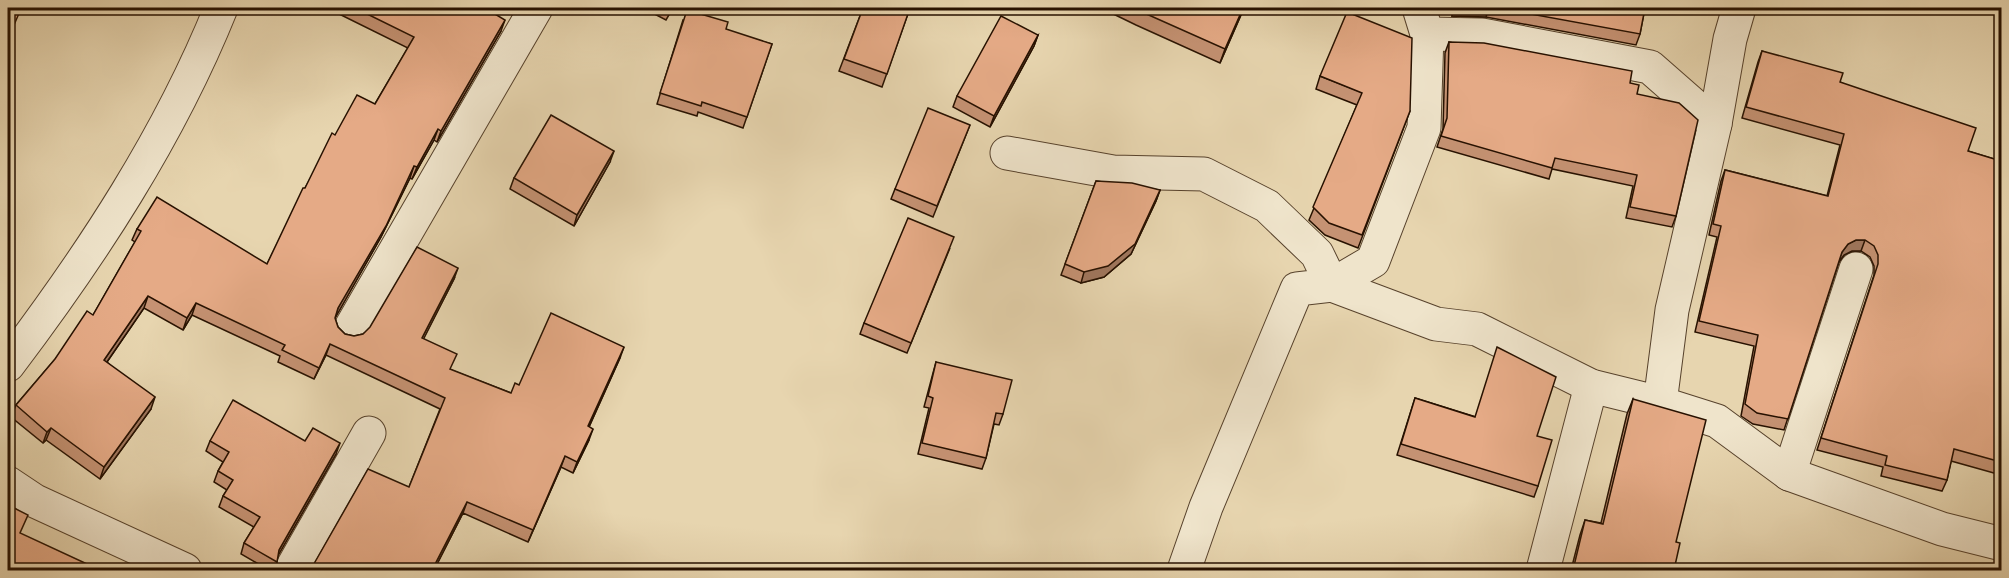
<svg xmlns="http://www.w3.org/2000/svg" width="2009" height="578" viewBox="0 0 2009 578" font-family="'IM FELL DW Pica',serif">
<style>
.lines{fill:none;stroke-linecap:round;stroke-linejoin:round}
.minor-casing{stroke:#57422c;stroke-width:35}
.tertiary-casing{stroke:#57422c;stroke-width:35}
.minor{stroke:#efe4cb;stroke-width:33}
.tertiary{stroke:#efe4cb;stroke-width:33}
.wall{fill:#c59273;stroke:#271100;stroke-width:1.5}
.shaded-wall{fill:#a0775e;stroke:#271100;stroke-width:1.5}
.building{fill:#e5aa86;stroke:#271100;stroke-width:1.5}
</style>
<rect width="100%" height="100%" fill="#e7d5af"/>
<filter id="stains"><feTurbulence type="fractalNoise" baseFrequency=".00333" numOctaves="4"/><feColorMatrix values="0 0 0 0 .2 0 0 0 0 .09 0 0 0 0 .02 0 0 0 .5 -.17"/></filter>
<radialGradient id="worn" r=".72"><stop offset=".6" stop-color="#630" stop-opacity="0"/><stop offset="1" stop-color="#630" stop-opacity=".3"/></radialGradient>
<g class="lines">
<defs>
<g id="minor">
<polyline points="1427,34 1482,35 1650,67 1715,124 1672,310 1660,403 1717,421 1789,474 1942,529 2002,544"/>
<polyline points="1715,124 1730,39 1739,8"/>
<polyline points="1007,153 1113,172 1204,174 1267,206 1317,254 1332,285 1436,324 1477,329 1591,386 1660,403"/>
<polyline points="350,329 536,8"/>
<path d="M 8,365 C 92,254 169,137 221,8"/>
<polyline points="1789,474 1856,269"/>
<polyline points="291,570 369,433"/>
<polyline points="1184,570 1206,507 1297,289 1332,285 1373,261 1424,128 1427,34 1419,8"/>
<polyline points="1543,570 1591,386"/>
</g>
<polyline id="tertiary" points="8,483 35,501 185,570"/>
</defs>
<use href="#minor" class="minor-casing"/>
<use href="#tertiary" class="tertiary-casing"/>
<use href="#minor" class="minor"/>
<use href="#tertiary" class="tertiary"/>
</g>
<g class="wall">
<polygon points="327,8 485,8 501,31 437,142 434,140 412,179 410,178 381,237 336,316 335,318 338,327 345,334 354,336 363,334 454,279 423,339 451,370 511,393 519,385 620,358 589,427 589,440 573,473 561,467 528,542 463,513 434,570 310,570 311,569 409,487 440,409 326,355 314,379 278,362 280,356 192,315 183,330 144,308 107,362 151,409 100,479 46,440 43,443 11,417 16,405 93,315 135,242 132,240 137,229 267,264 305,188 335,135 375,104 408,48"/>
<polygon points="643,8 673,8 666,20"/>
<polygon points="863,8 910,8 882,87 839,71"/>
<polygon points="1101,8 1244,8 1220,63 1136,25"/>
<polygon points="1453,8 1645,8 1640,34 1636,45 1486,17 1452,16"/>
<polygon points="683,20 772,44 743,128 698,112 697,116 657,104"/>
<polygon points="1038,35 1034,46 990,127 953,107 957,96"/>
<polygon points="1449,42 1630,83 1637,94 1676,216 1672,227 1626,218 1633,186 1552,169 1549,179 1437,147 1443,129 1445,53"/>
<polygon points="1762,51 1840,82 1968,151 2001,161 2001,475 1951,461 1947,480 1942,491 1881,476 1883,467 1817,450 1874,275 1874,266 1870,257 1861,251 1852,251 1844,255 1839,262 1784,430 1753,424 1741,416 1754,346 1695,332 1717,237 1709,235 1721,181 1725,170 1827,196 1840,145 1742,118 1758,62"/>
<polygon points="1320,76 1410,111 1358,248 1325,235 1309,220 1357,105 1316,89"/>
<polygon points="970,125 933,217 891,199 895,189"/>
<polygon points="610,162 574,226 510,189 514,178"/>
<polygon points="1096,181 1160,190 1156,201 1131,254 1104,277 1081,283 1061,275"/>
<polygon points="950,248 907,353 860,334 864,323"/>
<polygon points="936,362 1003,414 999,425 994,424 986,458 982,469 918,454 929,408 924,407 933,373"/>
<polygon points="1415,398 1537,436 1538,486 1534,497 1397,455"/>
<polygon points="1633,399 1676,542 1674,570 1571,570 1580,535 1585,520 1601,523 1627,414"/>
<polygon points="210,441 305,441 336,454 278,555 277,562 274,570 269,570 241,554 244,543 254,527 219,507 223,496 227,490 214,482 218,471 223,462 206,451"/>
</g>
<g class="shaded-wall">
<polygon points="1243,8 1244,8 1220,63 1225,49"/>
<polygon points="1455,8 1489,8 1486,17 1452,16"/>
<polygon points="505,20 501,31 437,142 441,131"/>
<polygon points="1038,35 1034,46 990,127 994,116"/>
<polygon points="438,129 434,140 412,179 417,167"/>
<polygon points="614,151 610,162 574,226 577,215"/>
<polygon points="414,166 410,178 381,237 334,320 338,308"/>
<polygon points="1160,190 1156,201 1131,254 1104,277 1081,283 1084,272"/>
<polygon points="1856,240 1865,240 1861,251 1852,251 1844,255 1838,263 1842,252 1848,244"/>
<polygon points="458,268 454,279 418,350 422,338"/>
<polygon points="148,296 144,308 100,372 104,360"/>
<polygon points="196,303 192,315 183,330 187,318"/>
<polygon points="330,344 326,355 314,379 319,368"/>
<polygon points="624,347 620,358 584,438 588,426"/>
<polygon points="155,397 151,409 100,479 104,467"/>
<polygon points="51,428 46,440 43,443 47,432"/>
<polygon points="593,429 589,440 573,473 577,462"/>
<polygon points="340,443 336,454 275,561 279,550"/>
<polygon points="565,456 561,467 528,542 533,530"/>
<polygon points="467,502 463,513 434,570 432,570"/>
</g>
<g class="building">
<polygon points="8,8 15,8 14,9 20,11 8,39"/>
<polygon points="355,8 485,8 505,20 441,131 438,129 417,167 414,166 386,226 338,308 335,318 338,327 345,334 354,336 363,334 370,327 417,247 458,268 422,338 457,354 450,369 511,393 515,383 519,385 551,313 624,347 588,426 593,429 577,462 565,456 533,530 467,502 432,570 314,570 311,569 368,469 409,487 445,398 330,344 319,368 282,350 285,345 196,303 187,318 148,296 104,360 155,397 104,467 51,428 47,432 16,405 55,359 87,311 93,315 141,231 137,229 157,197 267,264 303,188 305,188 332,133 335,135 357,95 375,104 414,37"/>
<polygon points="863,8 910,8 887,74 844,59"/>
<polygon points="1133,8 1243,8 1225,49"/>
<polygon points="1498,8 1645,8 1640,34"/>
<polygon points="687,10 728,22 726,29 772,44 747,117 702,102 701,106 660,93"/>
<polygon points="1347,12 1412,38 1410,111 1362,235 1329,223 1313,207 1362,93 1320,76"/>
<polygon points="1001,16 1038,35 994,116 957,96"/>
<polygon points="1449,42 1484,43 1632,71 1630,83 1639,85 1637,94 1679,103 1698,120 1676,216 1630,207 1637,175 1555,158 1552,168 1441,136 1447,118"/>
<polygon points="1762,51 1843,73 1840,82 1976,128 1968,151 2001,161 2001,462 1954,449 1947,480 1885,465 1887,456 1821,438 1878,264 1878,255 1874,246 1865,240 1856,240 1848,244 1842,252 1788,419 1757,413 1745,404 1758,335 1699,321 1721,226 1713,224 1725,170 1828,196 1844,134 1746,107"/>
<polygon points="928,108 970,125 937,206 895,189"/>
<polygon points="551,115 614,151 577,215 514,178"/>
<polygon points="1096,181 1132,183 1160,190 1135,244 1108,266 1084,272 1065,264"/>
<polygon points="908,218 954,237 911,343 864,323"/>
<polygon points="1497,347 1556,377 1537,436 1552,440 1538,486 1401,444 1415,398 1475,417"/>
<polygon points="936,362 1012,380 1003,414 996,413 986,458 922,443 933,398 928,396"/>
<polygon points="1633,399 1706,420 1676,542 1680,543 1674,570 1573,570 1585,520 1603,524"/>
<polygon points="233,400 305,441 313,428 340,443 279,550 277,562 244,543 260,517 223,496 233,480 218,471 229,452 210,441"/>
<polygon points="8,505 28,515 20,533 100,570 8,570"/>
</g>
<rect width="2009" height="578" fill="none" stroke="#e7d5af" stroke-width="30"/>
<rect x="9" y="9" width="1991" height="560" fill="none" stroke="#271100" stroke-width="3"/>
<rect x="15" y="15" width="1979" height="548" fill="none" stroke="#271100" stroke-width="1.5"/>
<rect width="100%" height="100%" filter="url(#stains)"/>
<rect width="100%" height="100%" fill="url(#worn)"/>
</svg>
